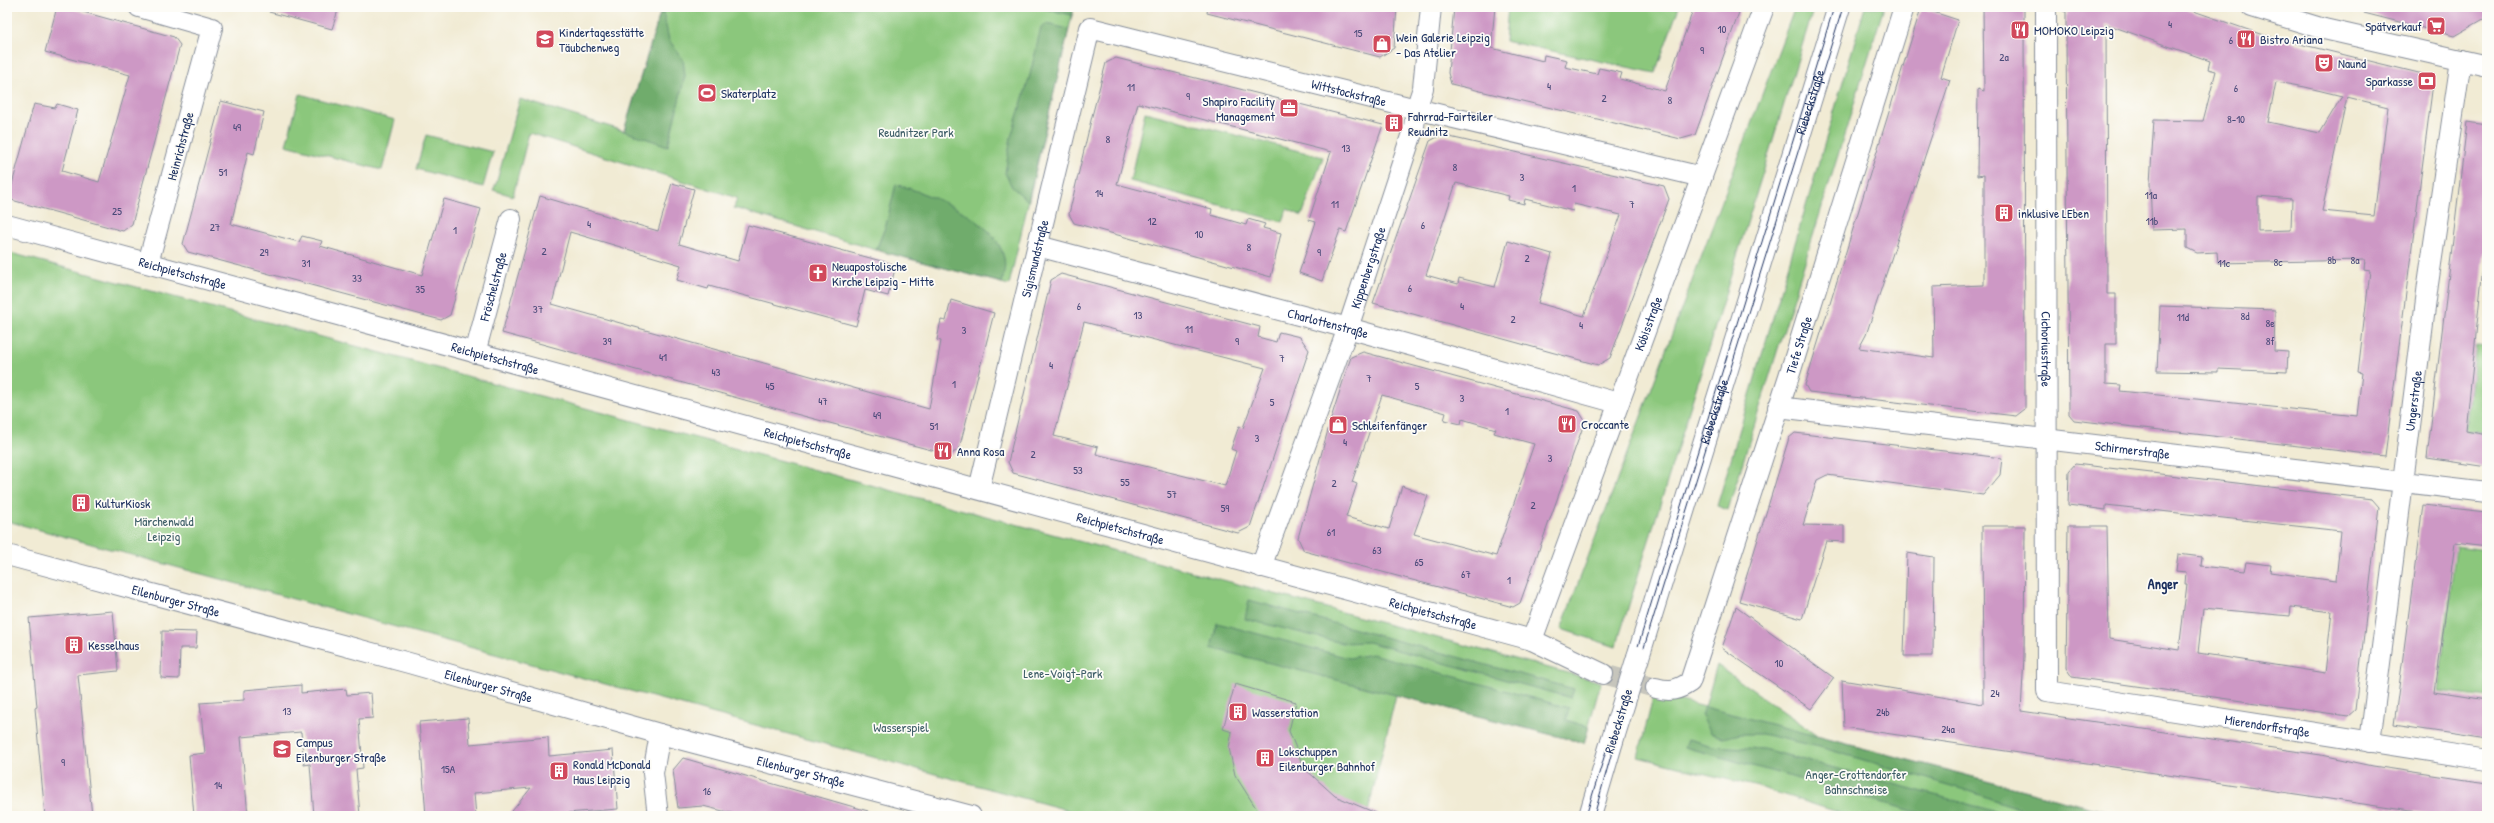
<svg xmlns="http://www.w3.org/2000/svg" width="2494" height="823" viewBox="0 0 2494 823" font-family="'Patrick Hand',sans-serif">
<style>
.green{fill:#8bc77c;stroke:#537b6d}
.forest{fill:#70ac6c;stroke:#466e65}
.building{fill:#cd98c5;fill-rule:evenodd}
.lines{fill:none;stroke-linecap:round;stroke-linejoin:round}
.minor-tunnel{stroke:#c6c5bc;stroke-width:20;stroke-dasharray:20 10;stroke-linecap:butt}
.minor-casing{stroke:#868d99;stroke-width:22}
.major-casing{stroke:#868d99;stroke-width:24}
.minor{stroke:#fff;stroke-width:20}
.major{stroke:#fff;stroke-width:22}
.tram{stroke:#1b2f5e;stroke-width:1}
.major-bridge-casing{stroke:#868d99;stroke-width:24;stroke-linecap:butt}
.major-bridge{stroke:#fff;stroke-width:22}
.labels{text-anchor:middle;stroke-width:3.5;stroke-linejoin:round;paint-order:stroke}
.number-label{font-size:11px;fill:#484978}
.poi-label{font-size:13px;fill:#1b2f5e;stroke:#fdfcf7;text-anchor:start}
.street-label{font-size:13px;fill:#1b2f5e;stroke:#fdfcf7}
.park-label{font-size:13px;fill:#3d5d67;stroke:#fdfcf7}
.neighbourhood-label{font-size:14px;font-weight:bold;fill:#1b2f5e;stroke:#fdfcf7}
</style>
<rect width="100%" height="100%" fill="#fdfcf7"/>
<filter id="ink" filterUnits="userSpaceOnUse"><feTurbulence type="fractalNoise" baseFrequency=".025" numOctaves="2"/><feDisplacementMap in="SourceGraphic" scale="8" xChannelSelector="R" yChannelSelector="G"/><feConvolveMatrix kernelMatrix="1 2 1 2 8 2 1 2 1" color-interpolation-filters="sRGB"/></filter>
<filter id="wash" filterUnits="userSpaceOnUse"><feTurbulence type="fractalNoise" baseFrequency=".012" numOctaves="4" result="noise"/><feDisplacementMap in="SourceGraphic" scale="16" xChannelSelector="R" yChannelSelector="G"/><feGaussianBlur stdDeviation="0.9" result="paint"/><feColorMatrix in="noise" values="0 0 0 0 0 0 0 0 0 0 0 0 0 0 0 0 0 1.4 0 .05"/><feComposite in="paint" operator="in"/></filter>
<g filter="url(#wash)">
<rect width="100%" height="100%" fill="#f1ebd4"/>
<g class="green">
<polygon points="662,7 1074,7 1009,285 876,250 734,208 737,198 529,133 513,196 493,190 496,184 520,99 624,131"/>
<polygon points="1508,7 1679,7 1655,73 1505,41"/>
<polygon points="1795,7 1814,7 1616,647 1561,629"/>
<polygon points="1865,7 1884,7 1728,510 1717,506"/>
<polygon points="300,94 395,120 382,170 286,145"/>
<polygon points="1145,112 1323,157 1302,216 1287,209 1283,222 1130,181"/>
<polygon points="426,135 493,152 483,187 416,169"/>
<polygon points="7,252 1601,682 1584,743 1396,695 1367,816 1089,816 7,521"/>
<polygon points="2476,346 2487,347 2487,434 2466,431"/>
<polygon points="2456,546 2487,550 2487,697 2438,691"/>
<polygon points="1717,665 1820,737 2123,816 1850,816 1762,788 1638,757 1654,694 1705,707"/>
</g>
<g class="forest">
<polygon points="662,7 669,40 683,59 685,76 668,146 624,131"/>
<polygon points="1036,7 1074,7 1072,15"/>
<polygon points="1046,24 1069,29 1028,201 1012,187 1005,173 1011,137 1030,75 1041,27"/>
<path d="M 896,184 C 930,195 996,218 1004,258 C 1006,266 1003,276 1002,283 L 876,250 L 886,225 Z"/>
<polygon points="1249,600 1574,689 1571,698 1368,642 1342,643 1245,619"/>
<polygon points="1217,623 1349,658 1372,654 1569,708 1566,720 1589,727 1584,743 1211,648"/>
<polygon points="1705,707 2123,816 2041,816 1969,791 1823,748 1762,734 1740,734 1723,738 1711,733 1701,715"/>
<polygon points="1688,739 1712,746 1764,749 2012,816 1930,816 1685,747"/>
</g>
<g id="blocks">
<g class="building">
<polygon points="57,7 65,7 174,37 180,45 132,224 123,231 8,199 34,104 55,108 57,104 78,110 62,171 99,182 130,75 45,52"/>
<polygon points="269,7 339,7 332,29 269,12"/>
<polygon points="1208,7 1397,7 1394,48 1380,57 1207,13"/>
<polygon points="1454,7 1495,7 1491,48 1543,61 1544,55 1567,60 1565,67 1597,74 1599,68 1622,73 1620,79 1665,91 1694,7 1741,7 1695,135 1681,139 1451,84 1448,73"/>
<polygon points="1983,7 2024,7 2025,409 2016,416 1809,392 1805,385 1921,8 1958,20 1941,77 1950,80 1866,335 1859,348 1934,358 1933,287 1984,285 1984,175 1977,176 1978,89 1984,91"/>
<path d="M 2064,7 L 2182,7 L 2263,35 L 2427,75 L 2433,83 L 2385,456 L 2074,420 L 2069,414 L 2066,34 L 2066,12 L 2063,11 ZM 2106,24 L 2210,61 L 2208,69 L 2216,71 L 2203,121 L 2154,120 L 2150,183 L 2152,230 L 2187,229 L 2187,248 L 2197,253 L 2217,252 L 2218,263 L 2365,260 L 2364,270 L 2370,271 L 2358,372 L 2362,373 L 2357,416 L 2120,391 L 2121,385 L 2106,384 L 2106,344 L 2116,344 L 2116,294 L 2107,294 ZM 2276,82 L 2305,87 L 2342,96 L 2320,133 L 2268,122 ZM 2347,97 L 2388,107 L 2374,216 L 2322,211 ZM 2258,196 L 2292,199 L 2291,230 L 2258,231 Z"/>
<polygon points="2365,7 2487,7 2487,17 2454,36 2364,13"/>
<polygon points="1116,58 1383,125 1346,232 1340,230 1322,281 1299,273 1316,222 1309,220 1331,152 1138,103 1117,184 1212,209 1211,215 1246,225 1248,219 1265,224 1263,228 1281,233 1271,277 1074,223 1069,214 1092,116 1106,63"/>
<polygon points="221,101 264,112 254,154 248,152 231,224 299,242 302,236 322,241 320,246 422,275 444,199 481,209 450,315 441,320 188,252 183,244"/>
<polygon points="2467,122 2487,125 2487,228 2466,431 2487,435 2487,467 2427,458"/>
<path d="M 1441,135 L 1664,186 L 1669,199 L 1610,358 L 1598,365 L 1373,303 L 1430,141 ZM 1456,183 L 1509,196 L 1508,200 L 1524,204 L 1525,199 L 1573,211 L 1574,204 L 1621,215 L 1584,316 L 1538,303 L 1552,254 L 1508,241 L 1495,287 L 1459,278 L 1458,284 L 1426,275 Z"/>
<polygon points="672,183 694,189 679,244 738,261 748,225 896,265 888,296 865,290 856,326 709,286 708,289 677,280 681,265 570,232 552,304 929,409 941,341 937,340 941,320 946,321 951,300 994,313 959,449 950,455 792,413 502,333 540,196 658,231"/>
<path d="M 1061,274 L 1260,327 L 1258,337 L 1276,342 L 1279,332 L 1300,337 L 1309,350 L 1250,527 L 1238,533 L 1013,473 L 1008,462 L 1051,280 ZM 1084,322 L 1265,368 L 1243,428 L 1239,426 L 1231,449 L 1236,451 L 1225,486 L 1096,454 L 1098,447 L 1054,436 Z"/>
<polygon points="2160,306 2275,310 2274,351 2288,352 2287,372 2218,369 2218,372 2157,371"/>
<path d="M 1363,352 L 1579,411 L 1585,421 L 1520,603 L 1513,607 L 1304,551 L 1298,538 L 1333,412 L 1351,357 ZM 1382,395 L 1446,413 L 1444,420 L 1461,424 L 1462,419 L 1496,429 L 1494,433 L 1534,444 L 1496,556 L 1414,534 L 1428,496 L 1402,486 L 1389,529 L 1346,517 L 1357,484 L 1352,482 Z"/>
<polygon points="1795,433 2002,458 2000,475 1983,495 1827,475 1817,480 1803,525 1844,526 1844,542 1826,541 1802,619 1739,601 1789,438"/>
<path d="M 2075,464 L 2372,499 L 2379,507 L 2355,710 L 2348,716 L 2072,677 L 2066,668 L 2068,526 L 2107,526 L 2109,639 L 2179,650 L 2187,584 L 2185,584 L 2186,572 L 2176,571 L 2178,554 L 2202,557 L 2201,566 L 2244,571 L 2246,562 L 2271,565 L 2270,572 L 2336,581 L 2341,531 L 2106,505 L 2106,510 L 2068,505 L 2069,471 ZM 2291,607 L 2332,612 L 2325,673 L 2198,653 L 2203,608 L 2290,616 Z"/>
<polygon points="2423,505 2487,512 2487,547 2455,543 2435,692 2487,700 2487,739 2394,725"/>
<polygon points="1982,526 2025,526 2024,657 2021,711 2321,755 2373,766 2487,783 2487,816 2444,816 1844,727 1842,680 1983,704"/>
<polygon points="1907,553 1934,557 1933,656 1904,656"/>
<polygon points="1736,607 1834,678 1811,709 1722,648"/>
<polygon points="113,611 118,671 78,675 92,816 45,816 35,708 37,707 29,618"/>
<polygon points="162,631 197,632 196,648 180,648 179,679 161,678"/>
<polygon points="1235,684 1296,702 1289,731 1304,768 1335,796 1383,816 1261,816 1235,775 1229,748 1232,732 1223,729"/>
<polygon points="301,685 301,693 346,689 347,695 371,693 373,718 359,719 363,768 356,769 360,816 341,816 340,813 314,816 310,764 304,765 301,732 241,737 248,816 194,816 189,755 205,753 200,703 244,700 244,690"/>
<polygon points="468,718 470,744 548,737 549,756 613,750 618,809 553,814 553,816 508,816 531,788 474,793 476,816 426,816 419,722"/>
<polygon points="683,758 868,811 867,816 743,816 703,806 678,808 673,770"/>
</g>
</g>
</g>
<g filter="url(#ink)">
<use href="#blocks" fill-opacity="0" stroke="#868d99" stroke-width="1"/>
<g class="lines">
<polyline class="minor-tunnel" points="1603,674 1656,688"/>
<defs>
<g id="minor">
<polyline points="139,7 212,28 148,263"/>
<path id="s1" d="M 2046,7 L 2047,691 L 2487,760"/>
<polyline points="2252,7 2324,29 2487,66"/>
<path id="s2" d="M 7,225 L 1532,640 L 1603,674"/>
<path id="s3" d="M 1038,246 L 1348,328 L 1618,403"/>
<path id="s4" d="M 475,353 L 511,219"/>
<path id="s5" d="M 1778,407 L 2487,492"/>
<path id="s6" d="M 979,489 L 1090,28 L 1416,109 L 1702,177"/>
<path id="s7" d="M 7,555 L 409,663 L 660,734 L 971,816"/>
<path id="s8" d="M 1261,567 L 1348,328 L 1414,127 L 1416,109 L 1423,88 L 1431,7"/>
<path id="s9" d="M 1532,640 L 1764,7"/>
<path id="s10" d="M 1656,688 C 1670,692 1678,690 1690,682 L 1789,376 L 1904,7"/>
<path id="s11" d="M 2370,742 L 2428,284 L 2461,60"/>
<polyline points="658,816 653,773 660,734"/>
</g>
<g id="major">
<path id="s12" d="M 1638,657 L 1839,7"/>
<polyline points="1590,816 1612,741"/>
</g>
</defs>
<use href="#minor" class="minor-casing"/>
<use href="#major" class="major-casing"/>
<use href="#minor" class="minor"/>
<use href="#major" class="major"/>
<g class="tram">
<polyline points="1586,816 1834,7"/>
<polyline points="1594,816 1615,741 1843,7"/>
</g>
<defs>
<polyline id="major-bridge" points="1612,741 1638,657"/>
</defs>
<use href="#major-bridge" class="major-bridge-casing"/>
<use href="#major-bridge" class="major-bridge"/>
</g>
</g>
<defs>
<symbol id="supermarket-square" viewBox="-11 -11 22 22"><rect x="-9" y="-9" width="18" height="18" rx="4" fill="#d1495b" stroke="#fdfcf7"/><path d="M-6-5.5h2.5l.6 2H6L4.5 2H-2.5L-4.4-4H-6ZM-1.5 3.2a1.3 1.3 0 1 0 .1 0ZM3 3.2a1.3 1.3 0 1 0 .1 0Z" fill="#fff"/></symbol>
<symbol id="restaurant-square" viewBox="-11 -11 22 22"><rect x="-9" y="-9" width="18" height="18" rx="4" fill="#d1495b" stroke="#fdfcf7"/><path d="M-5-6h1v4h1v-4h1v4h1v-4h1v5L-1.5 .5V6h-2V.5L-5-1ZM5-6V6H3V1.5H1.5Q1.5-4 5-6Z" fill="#fff"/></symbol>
<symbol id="school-square" viewBox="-11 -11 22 22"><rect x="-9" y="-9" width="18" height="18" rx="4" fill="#d1495b" stroke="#fdfcf7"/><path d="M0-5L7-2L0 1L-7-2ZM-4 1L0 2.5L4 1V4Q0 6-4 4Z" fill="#fff"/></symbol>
<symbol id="shop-square" viewBox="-11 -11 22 22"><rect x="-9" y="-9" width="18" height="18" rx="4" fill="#d1495b" stroke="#fdfcf7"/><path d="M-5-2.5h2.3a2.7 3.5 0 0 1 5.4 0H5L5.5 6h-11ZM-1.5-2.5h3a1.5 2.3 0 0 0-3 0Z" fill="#fff"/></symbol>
<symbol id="theatre-square" viewBox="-11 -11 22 22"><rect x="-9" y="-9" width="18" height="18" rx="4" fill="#d1495b" stroke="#fdfcf7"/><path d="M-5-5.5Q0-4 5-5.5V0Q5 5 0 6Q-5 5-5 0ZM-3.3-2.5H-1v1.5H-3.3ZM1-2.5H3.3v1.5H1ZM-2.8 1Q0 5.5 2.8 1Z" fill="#fff"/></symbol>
<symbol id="bank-square" viewBox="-11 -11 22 22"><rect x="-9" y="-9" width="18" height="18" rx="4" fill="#d1495b" stroke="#fdfcf7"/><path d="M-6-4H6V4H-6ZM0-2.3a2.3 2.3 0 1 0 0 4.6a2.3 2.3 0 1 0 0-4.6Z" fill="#fff"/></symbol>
<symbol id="stadium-square" viewBox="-11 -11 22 22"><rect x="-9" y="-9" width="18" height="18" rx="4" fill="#d1495b" stroke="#fdfcf7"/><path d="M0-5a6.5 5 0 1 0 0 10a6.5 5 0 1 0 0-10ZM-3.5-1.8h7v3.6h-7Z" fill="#fff"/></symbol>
<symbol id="office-square" viewBox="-11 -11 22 22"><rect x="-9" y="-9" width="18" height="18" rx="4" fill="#d1495b" stroke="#fdfcf7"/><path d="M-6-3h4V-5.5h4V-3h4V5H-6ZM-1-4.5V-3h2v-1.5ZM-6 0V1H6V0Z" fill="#fff"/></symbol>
<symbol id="building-square" viewBox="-11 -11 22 22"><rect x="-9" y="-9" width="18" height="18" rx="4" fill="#d1495b" stroke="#fdfcf7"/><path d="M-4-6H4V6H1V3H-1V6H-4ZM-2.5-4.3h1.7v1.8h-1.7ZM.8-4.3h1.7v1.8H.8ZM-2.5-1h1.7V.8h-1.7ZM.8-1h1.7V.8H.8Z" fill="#fff"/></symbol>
<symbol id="church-square" viewBox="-11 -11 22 22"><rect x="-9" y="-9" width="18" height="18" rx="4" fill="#d1495b" stroke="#fdfcf7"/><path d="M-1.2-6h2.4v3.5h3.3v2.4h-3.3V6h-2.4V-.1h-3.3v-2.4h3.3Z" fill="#fff"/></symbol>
<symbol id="university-square" viewBox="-11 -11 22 22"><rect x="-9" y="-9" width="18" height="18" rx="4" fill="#d1495b" stroke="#fdfcf7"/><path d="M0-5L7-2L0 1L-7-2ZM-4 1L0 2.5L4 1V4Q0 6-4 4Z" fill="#fff"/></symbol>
</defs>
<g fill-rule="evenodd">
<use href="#supermarket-square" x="2425" y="15" width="22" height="22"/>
<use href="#restaurant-square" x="2009" y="19" width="22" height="22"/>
<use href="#school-square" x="534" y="28" width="22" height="22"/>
<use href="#restaurant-square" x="2235" y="28" width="22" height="22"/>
<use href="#shop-square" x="1371" y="33" width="22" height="22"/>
<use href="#theatre-square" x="2313" y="52" width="22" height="22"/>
<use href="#bank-square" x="2416" y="70" width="22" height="22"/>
<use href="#stadium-square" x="696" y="82" width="22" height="22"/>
<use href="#office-square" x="1278" y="97" width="22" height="22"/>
<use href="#building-square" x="1383" y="112" width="22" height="22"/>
<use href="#building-square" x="1993" y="202" width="22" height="22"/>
<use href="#church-square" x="807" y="262" width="22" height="22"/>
<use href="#restaurant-square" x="1556" y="413" width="22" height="22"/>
<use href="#shop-square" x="1327" y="414" width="22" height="22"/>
<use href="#restaurant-square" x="932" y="440" width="22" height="22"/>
<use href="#building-square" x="70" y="492" width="22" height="22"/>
<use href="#building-square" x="63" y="634" width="22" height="22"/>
<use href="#building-square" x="1227" y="701" width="22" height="22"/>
<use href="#university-square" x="271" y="738" width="22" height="22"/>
<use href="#building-square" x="1254" y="747" width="22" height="22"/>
<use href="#building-square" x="548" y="760" width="22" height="22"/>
</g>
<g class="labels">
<g class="number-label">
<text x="2170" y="28">4</text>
<text x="1722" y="33">10</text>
<text x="1358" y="37">15</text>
<text x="2231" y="44">6</text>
<text x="1702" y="54">9</text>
<text x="2004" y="61">2a</text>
<text x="1549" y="90">4</text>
<text x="1131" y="91">11</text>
<text x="2236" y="92">6</text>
<text x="1188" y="100">9</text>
<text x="1604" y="102">2</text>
<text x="1670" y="104">8</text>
<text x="2236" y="123">8-10</text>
<text x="237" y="131">49</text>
<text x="1108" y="143">8</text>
<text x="1346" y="152">13</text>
<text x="1455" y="171">8</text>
<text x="223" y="176">51</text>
<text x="1522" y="181">3</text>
<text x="1574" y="192">1</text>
<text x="1099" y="197">14</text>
<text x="2151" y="199">11a</text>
<text x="1335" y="208">11</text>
<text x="1632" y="208">7</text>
<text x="117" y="215">25</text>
<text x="1152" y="225">12</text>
<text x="2152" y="225">11b</text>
<text x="589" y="228">4</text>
<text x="1423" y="229">6</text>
<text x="215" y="231">27</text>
<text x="455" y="234">1</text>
<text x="1199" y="238">10</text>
<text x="1249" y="251">8</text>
<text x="544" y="255">2</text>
<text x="264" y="256">29</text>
<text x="1319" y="256">9</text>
<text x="1527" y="262">2</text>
<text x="2332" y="264">8b</text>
<text x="2355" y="264">8a</text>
<text x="2278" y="266">8c</text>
<text x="306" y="267">31</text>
<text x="2224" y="267">11c</text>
<text x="357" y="282">33</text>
<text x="1410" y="292">6</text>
<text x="420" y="293">35</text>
<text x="1079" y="310">6</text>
<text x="1462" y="310">4</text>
<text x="538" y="313">37</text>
<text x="1138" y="319">13</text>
<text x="2245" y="320">8d</text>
<text x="2183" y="321">11d</text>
<text x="1513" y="323">2</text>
<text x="2270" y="327">8e</text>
<text x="1581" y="329">4</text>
<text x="1189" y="333">11</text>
<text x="964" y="334">3</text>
<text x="607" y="345">39</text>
<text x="1237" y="345">9</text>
<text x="2270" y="345">8f</text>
<text x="663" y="361">41</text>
<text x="1282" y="362">7</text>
<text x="1051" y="369">4</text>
<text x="716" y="376">43</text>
<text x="1369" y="382">7</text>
<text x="954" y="388">1</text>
<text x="770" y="390">45</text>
<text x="1417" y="390">5</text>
<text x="1462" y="402">3</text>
<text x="823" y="405">47</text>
<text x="1272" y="406">5</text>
<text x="1507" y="415">1</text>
<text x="877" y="419">49</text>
<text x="934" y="430">51</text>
<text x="1257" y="442">3</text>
<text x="1345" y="446">4</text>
<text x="1033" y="458">2</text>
<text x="1550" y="462">3</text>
<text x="1078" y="474">53</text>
<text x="1125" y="486">55</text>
<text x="1334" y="487">2</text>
<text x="1172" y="498">57</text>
<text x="1533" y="509">2</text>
<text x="1225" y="512">59</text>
<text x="1331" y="536">61</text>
<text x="1377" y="554">63</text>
<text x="1419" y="566">65</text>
<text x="1466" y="578">67</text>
<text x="1509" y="584">1</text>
<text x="1779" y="667">10</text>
<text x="1995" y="697">24</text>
<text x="287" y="715">13</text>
<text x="1883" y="716">24b</text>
<text x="1948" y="733">24a</text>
<text x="63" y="766">9</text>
<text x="448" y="773">15A</text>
<text x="218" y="789">14</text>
<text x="707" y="795">16</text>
</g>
<g class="poi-label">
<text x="2422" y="31" text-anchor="end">Spätverkauf</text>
<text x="2034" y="35">MOMOKO Leipzig</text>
<text x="559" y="37">Kindertagesstätte<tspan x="559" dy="15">Täubchenweg</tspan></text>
<text x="1396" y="42">Wein Galerie Leipzig<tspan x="1396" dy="15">- Das Atelier</tspan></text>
<text x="2260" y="44">Bistro Ariana</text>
<text x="2338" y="68">Naund</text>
<text x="2413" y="86" text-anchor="end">Sparkasse</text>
<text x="721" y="98">Skaterplatz</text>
<text x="1275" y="106" text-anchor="end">Shapiro Facility<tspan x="1275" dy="15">Management</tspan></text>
<text x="1408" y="121">Fahrrad-Fairteiler<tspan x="1408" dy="15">Reudnitz</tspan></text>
<text x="2018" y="218">inklusive LEben</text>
<text x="832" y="271">Neuapostolische<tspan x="832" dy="15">Kirche Leipzig - Mitte</tspan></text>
<text x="1581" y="429">Croccante</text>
<text x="1352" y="430">Schleifenfänger</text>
<text x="957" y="456">Anna Rosa</text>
<text x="95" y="508">KulturKiosk</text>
<text x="88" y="650">Kesselhaus</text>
<text x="1252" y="717">Wasserstation</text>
<text x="296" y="747">Campus<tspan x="296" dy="15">Eilenburger Straße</tspan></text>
<text x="1279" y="756">Lokschuppen<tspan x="1279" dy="15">Eilenburger Bahnhof</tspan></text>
<text x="573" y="769">Ronald McDonald<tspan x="573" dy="15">Haus Leipzig</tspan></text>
</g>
<g class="street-label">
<text dy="5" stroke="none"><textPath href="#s6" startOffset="741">Wittstockstraße</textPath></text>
<text dy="5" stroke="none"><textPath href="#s12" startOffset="581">Riebeckstraße</textPath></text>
<text transform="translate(180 146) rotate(-75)" y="5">Heinrichstraße</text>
<text dy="5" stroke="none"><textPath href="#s6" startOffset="237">Sigismundstraße</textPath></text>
<text dy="5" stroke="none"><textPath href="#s8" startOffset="318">Kippenbergstraße</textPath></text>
<text dy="5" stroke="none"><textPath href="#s2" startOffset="182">Reichpietschstraße</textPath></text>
<text dy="5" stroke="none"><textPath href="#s4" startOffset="69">Fröschelstraße</textPath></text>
<text dy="5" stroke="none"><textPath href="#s3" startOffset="300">Charlottenstraße</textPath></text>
<text dy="5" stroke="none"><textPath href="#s9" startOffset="337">Köbisstraße</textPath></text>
<text dy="5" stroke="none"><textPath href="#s10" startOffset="390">Tiefe Straße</textPath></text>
<text dy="5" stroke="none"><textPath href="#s1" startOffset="342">Cichoriusstraße</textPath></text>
<text dy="5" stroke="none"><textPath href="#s2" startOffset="506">Reichpietschstraße</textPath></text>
<text dy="5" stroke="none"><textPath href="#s11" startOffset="344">Ungerstraße</textPath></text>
<text dy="5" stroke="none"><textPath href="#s12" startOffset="257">Riebeckstraße</textPath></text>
<text dy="5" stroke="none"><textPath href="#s2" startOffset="830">Reichpietschstraße</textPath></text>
<text dy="5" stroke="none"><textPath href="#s5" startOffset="357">Schirmerstraße</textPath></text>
<text dy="5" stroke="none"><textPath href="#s2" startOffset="1154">Reichpietschstraße</textPath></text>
<text dy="5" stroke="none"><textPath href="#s7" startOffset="175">Eilenburger Straße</textPath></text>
<text dy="5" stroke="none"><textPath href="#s2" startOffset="1478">Reichpietschstraße</textPath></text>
<text dy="5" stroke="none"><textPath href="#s7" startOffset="499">Eilenburger Straße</textPath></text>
<text transform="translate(1618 721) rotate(-73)" y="5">Riebeckstraße</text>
<text dy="5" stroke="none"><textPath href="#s1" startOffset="907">Mierendorffstraße</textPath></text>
<text dy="5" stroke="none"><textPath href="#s7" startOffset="823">Eilenburger Straße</textPath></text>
</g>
<g class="park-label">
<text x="916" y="137">Reudnitzer Park</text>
<text x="164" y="526">Märchenwald<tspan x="164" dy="15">Leipzig</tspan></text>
<text x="1063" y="678">Lene-Voigt-Park</text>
<text x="901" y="732">Wasserspiel</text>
<text x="1856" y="779">Anger-Crottendorfer<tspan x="1856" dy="15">Bahnschneise</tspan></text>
</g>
<g class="neighbourhood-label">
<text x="2163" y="589">Anger</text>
</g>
</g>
<rect width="2494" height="823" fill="none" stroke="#fdfcf7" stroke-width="24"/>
</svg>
